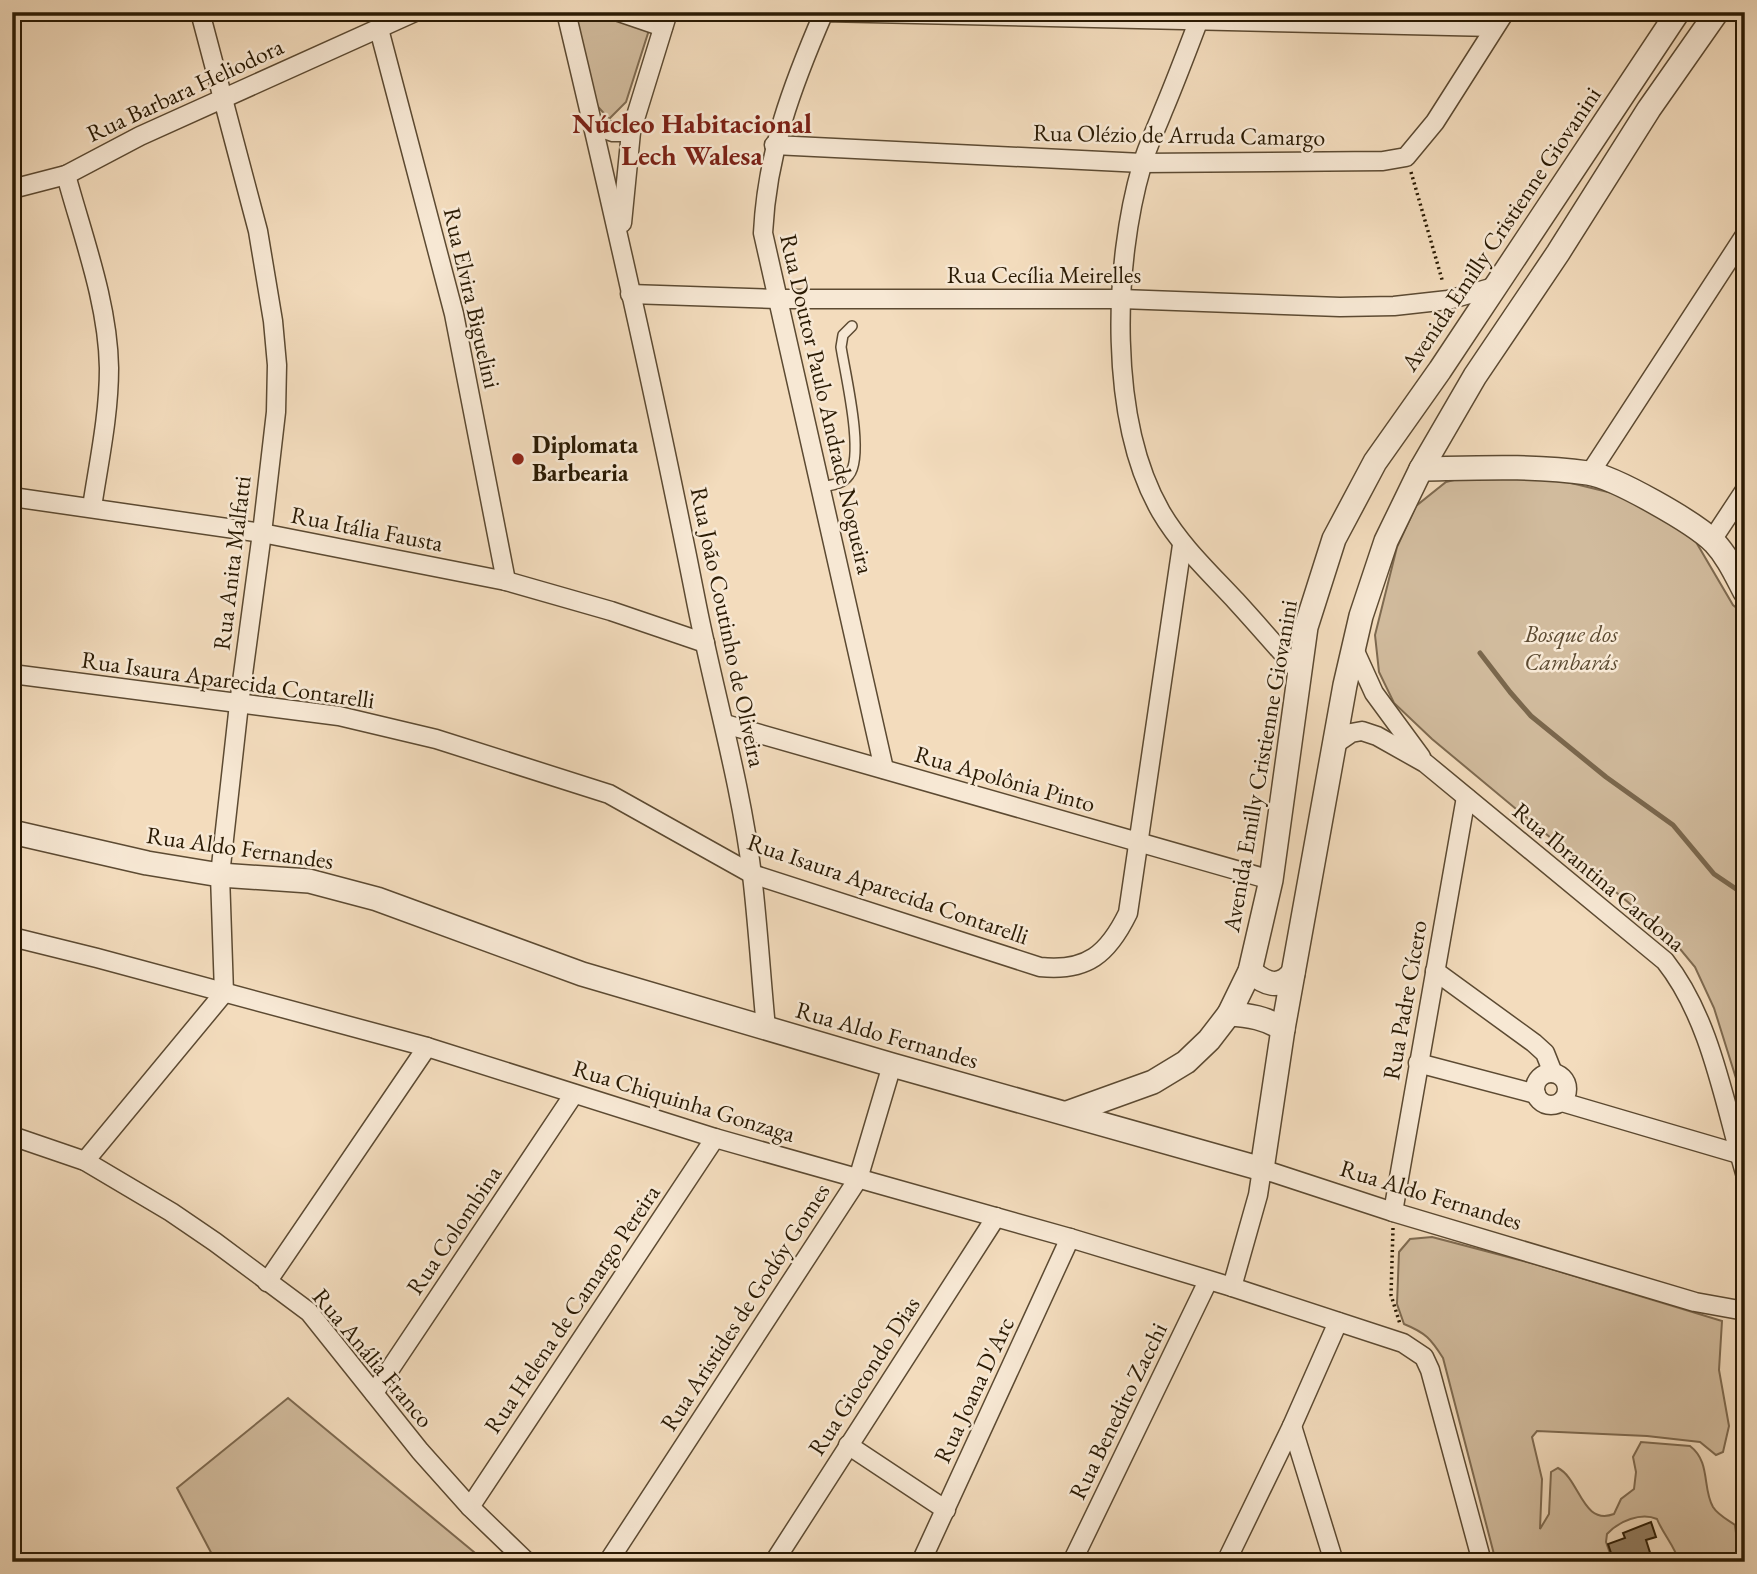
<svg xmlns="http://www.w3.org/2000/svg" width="1757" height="1574" viewBox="0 0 1757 1574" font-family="'EB Garamond',serif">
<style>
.green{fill:#d1bb9d;stroke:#7e6a50;stroke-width:2}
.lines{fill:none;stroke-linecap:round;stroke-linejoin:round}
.stream{stroke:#7a674d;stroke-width:5}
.building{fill:#937f64;stroke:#2a1a03;stroke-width:2}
.service-casing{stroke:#5c4a32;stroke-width:12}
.minor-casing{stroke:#5c4a32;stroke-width:21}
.tertiary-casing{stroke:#5c4a32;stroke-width:26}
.path{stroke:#2a1a03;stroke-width:3.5;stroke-dasharray:2 3.5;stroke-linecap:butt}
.service{stroke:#f7e8d4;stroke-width:9}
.minor{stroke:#f7e8d4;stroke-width:18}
.tertiary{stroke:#f7e8d4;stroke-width:23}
.poi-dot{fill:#8f2418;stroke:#f7e8d4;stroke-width:2.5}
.labels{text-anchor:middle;stroke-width:5;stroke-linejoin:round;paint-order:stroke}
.street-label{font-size:24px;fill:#2a1a03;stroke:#f7e8d4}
.poi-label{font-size:24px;font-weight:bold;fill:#2a1a03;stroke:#f7e8d4;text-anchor:start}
.park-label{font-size:24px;font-style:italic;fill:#5c4a31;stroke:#f7e8d4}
.quarter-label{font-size:28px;font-weight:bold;fill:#7a1f14;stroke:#f7e8d4}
</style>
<rect width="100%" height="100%" fill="#f3dcbd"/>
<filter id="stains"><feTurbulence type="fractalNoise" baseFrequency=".00286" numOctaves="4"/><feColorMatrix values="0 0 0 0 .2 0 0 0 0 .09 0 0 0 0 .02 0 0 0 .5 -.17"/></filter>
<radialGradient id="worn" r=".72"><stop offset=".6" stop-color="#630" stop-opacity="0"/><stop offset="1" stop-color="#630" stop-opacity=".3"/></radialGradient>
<g class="green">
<polygon points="572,12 600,12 649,30 626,102 609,119 591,99"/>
<polygon points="1466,477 1511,477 1567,482 1612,493 1651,508 1696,542 1733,605 1743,613 1745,618 1745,1107 1714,1008 1695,967 1671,938 1432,739 1394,703 1379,672 1375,635 1397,547 1416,506 1446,482"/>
<path d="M 1432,1237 L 1535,1264 L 1722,1321 L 1719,1370 L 1729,1426 L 1723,1452 L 1716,1455 L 1700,1442 L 1647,1436 L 1537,1431 L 1532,1437 L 1542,1479 L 1540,1529 L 1549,1514 L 1551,1472 L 1558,1468 C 1580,1479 1582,1526 1614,1514 L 1621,1499 L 1634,1489 L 1636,1472 L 1633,1457 L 1641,1442 L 1690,1446 C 1711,1462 1702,1488 1713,1507 C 1718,1515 1728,1520 1735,1525 L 1738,1549 L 1745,1562 L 1679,1562 C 1676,1548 1663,1534 1657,1519 C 1641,1512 1619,1521 1607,1534 L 1606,1542 L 1613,1562 L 1496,1562 L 1443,1358 C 1431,1339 1426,1333 1404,1324 L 1397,1304 L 1399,1252 L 1410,1239 Z"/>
<polygon points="288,1398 486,1562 216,1562 177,1488"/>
</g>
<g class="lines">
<polyline class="stream" points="1480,653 1510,692 1531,716 1606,777 1673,825 1714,874 1745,895"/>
</g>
<polygon class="building" points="1651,1522 1656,1537 1646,1540 1653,1562 1614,1562 1608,1544 1625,1538 1623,1533"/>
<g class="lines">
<defs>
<path id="service" d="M 820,487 C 831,485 842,485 849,475 C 865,456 845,373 841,347 L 843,335 L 852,326"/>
<g id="minor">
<path d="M 566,12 C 613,209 658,407 697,606 C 715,696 741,784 752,875 C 758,926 761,977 766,1028"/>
<polyline points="619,12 663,27"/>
<path d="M 1202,12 C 1189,45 1177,78 1163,111 C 1156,129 1147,147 1142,165 C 1113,264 1108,420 1161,512 C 1181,546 1209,572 1236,601 C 1257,624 1278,648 1299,672"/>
<polyline points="379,29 454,314 506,581"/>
<polyline points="593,125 613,132 631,132"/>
<polyline points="774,145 1142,163 1383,161 1406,157 1435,122 1505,12"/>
<path d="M 66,175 C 83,237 108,303 109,368 C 109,415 99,461 92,507"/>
<polyline points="12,189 66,175 140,136 415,12"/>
<polyline points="622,223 631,132 668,12"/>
<polyline points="630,294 777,299 1121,299 1340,307 1394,306 1448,300 1494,287"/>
<polyline points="1590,473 1745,235"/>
<polyline points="12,497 262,533 506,581 611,611 705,643"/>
<polyline points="1712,540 1745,490"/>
<polyline points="1354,649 1374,693 1421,757"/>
<path d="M 12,674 L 339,716 L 436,739 L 609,794 L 752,874 L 1040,967 C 1087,972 1108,954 1128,913 L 1182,545"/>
<polyline points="725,724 1271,880"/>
<path d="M 1335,744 L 1351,733 L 1362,731 L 1377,736 L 1425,763 L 1665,961 C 1711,1019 1724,1103 1745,1173"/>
<path d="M 884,769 L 763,233 C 767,152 792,86 824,12 L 1494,27"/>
<polyline points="12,937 97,958 427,1047 715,1138 1070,1238 1232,1287 1403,1343 1424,1357 1430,1370 1482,1562"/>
<polyline points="1435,971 1534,1043 1545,1053 1553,1073"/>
<polyline points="1418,1063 1536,1094"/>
<circle cx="1551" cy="1089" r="16"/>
<polyline points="1562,1102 1739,1154"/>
<polyline points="12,1136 85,1161 171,1212 215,1242 309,1312 420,1451 470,1507 527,1562"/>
<polyline points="85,1161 224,993 220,875 239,704 262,533 276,412 277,365 273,321 258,231 200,12"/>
<polyline points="1393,1212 1466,797"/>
<polyline points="267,1282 427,1047"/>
<polyline points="1232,1287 1258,1195 1262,1169 1393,1212 1695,1302 1745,1311"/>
<polyline points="374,1393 574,1094"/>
<polyline points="1292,1426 1334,1562"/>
<polyline points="848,1445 946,1510"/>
<polyline points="470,1507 715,1138"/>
<polyline points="608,1562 858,1179 892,1065"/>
<polyline points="774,1562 996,1217"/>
<polyline points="921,1562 1070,1238"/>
<polyline points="1072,1562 1208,1281"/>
<polyline points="1226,1562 1292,1426 1338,1322"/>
</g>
<g id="tertiary">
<path d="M 1421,469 C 1476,468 1533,465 1588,473 C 1615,477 1695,523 1714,542 C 1728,557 1736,575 1745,592"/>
<polyline points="12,832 147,863 220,875 309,881 377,899 582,974 892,1065 1262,1169 1283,1029 1345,685 1361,616 1386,541 1421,469 1475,376 1558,253 1649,109 1717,12"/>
<path d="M 1250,971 C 1265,984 1279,990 1293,973"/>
<path d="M 1229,1014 C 1249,1015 1266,1018 1283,1029"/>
<polyline points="1067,1113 1153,1082 1186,1062 1209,1040 1229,1014 1250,971 1271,880 1306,627 1334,539 1375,462 1440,370 1678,12"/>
</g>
</defs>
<use href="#service" class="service-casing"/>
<use href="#minor" class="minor-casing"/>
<use href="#tertiary" class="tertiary-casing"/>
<g class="path">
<polyline points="1411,172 1443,283"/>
<polyline points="1393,1228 1391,1295 1400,1324"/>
</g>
<use href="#service" class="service"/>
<use href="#minor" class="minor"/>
<use href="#tertiary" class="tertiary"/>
</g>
<circle class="poi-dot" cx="518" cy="459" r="7"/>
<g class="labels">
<g class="street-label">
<text transform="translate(185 90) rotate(-25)" y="8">Rua Barbara Heliodora</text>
<text transform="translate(1179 135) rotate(1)" y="8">Rua Olézio de Arruda Camargo</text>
<text transform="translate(1501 229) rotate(-56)" y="8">Avenida Emilly Cristienne Giovanini</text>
<text x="1044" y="283">Rua Cecília Meirelles</text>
<text transform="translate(472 298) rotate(77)" y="8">Rua Elvira Biguelini</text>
<text transform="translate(827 404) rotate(77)" y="8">Rua Doutor Paulo Andrade Nogueira</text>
<text transform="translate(367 529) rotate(11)" y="8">Rua Itália Fausta</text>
<text transform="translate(232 563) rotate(-83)" y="8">Rua Anita Malfatti</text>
<text transform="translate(728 627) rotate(78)" y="8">Rua João Coutinho de Oliveira</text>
<text transform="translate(228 680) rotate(8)" y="8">Rua Isaura Aparecida Contarelli</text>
<text transform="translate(1260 766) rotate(-80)" y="8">Avenida Emilly Cristienne Giovanini</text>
<text transform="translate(1005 779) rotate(16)" y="8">Rua Apolônia Pinto</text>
<text transform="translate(240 848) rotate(8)" y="8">Rua Aldo Fernandes</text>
<text transform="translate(1599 877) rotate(40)" y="8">Rua Ibrantina Cardona</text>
<text transform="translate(888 889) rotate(19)" y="8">Rua Isaura Aparecida Contarelli</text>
<text transform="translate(1405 1000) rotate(-80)" y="8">Rua Padre Cícero</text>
<text transform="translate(887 1035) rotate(16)" y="8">Rua Aldo Fernandes</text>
<text transform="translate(684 1101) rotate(17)" y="8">Rua Chiquinha Gonzaga</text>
<text transform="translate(1431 1195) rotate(17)" y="8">Rua Aldo Fernandes</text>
<text transform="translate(454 1230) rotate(-56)" y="8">Rua Colombina</text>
<text transform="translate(745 1307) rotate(-57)" y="8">Rua Aristides de Godóy Gomes</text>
<text transform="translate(572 1309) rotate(-56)" y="8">Rua Helena de Camargo Pereira</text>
<text transform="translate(373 1358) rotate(50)" y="8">Rua Anália Franco</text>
<text transform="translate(864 1376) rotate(-57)" y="8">Rua Giocondo Dias</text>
<text transform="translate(974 1390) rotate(-65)" y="8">Rua Joana D'Arc</text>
<text transform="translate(1118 1411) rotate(-64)" y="8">Rua Benedito Zacchi</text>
</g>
<g class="poi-label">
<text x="532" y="453">Diplomata<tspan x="532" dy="28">Barbearia</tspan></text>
</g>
<g class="park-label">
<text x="1571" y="642">Bosque dos<tspan x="1571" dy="28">Cambarás</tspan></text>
</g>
<g class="quarter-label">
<text x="692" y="133">Núcleo Habitacional<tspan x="692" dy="32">Lech Walesa</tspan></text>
</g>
</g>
<rect width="1757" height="1574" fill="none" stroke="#f3dcbd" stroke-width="42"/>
<rect x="14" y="14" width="1729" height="1546" fill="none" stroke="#2a1a03" stroke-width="3.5"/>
<rect x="21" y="21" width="1715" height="1532" fill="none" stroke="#2a1a03" stroke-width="2"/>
<rect width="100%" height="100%" filter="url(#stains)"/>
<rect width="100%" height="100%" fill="url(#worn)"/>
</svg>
